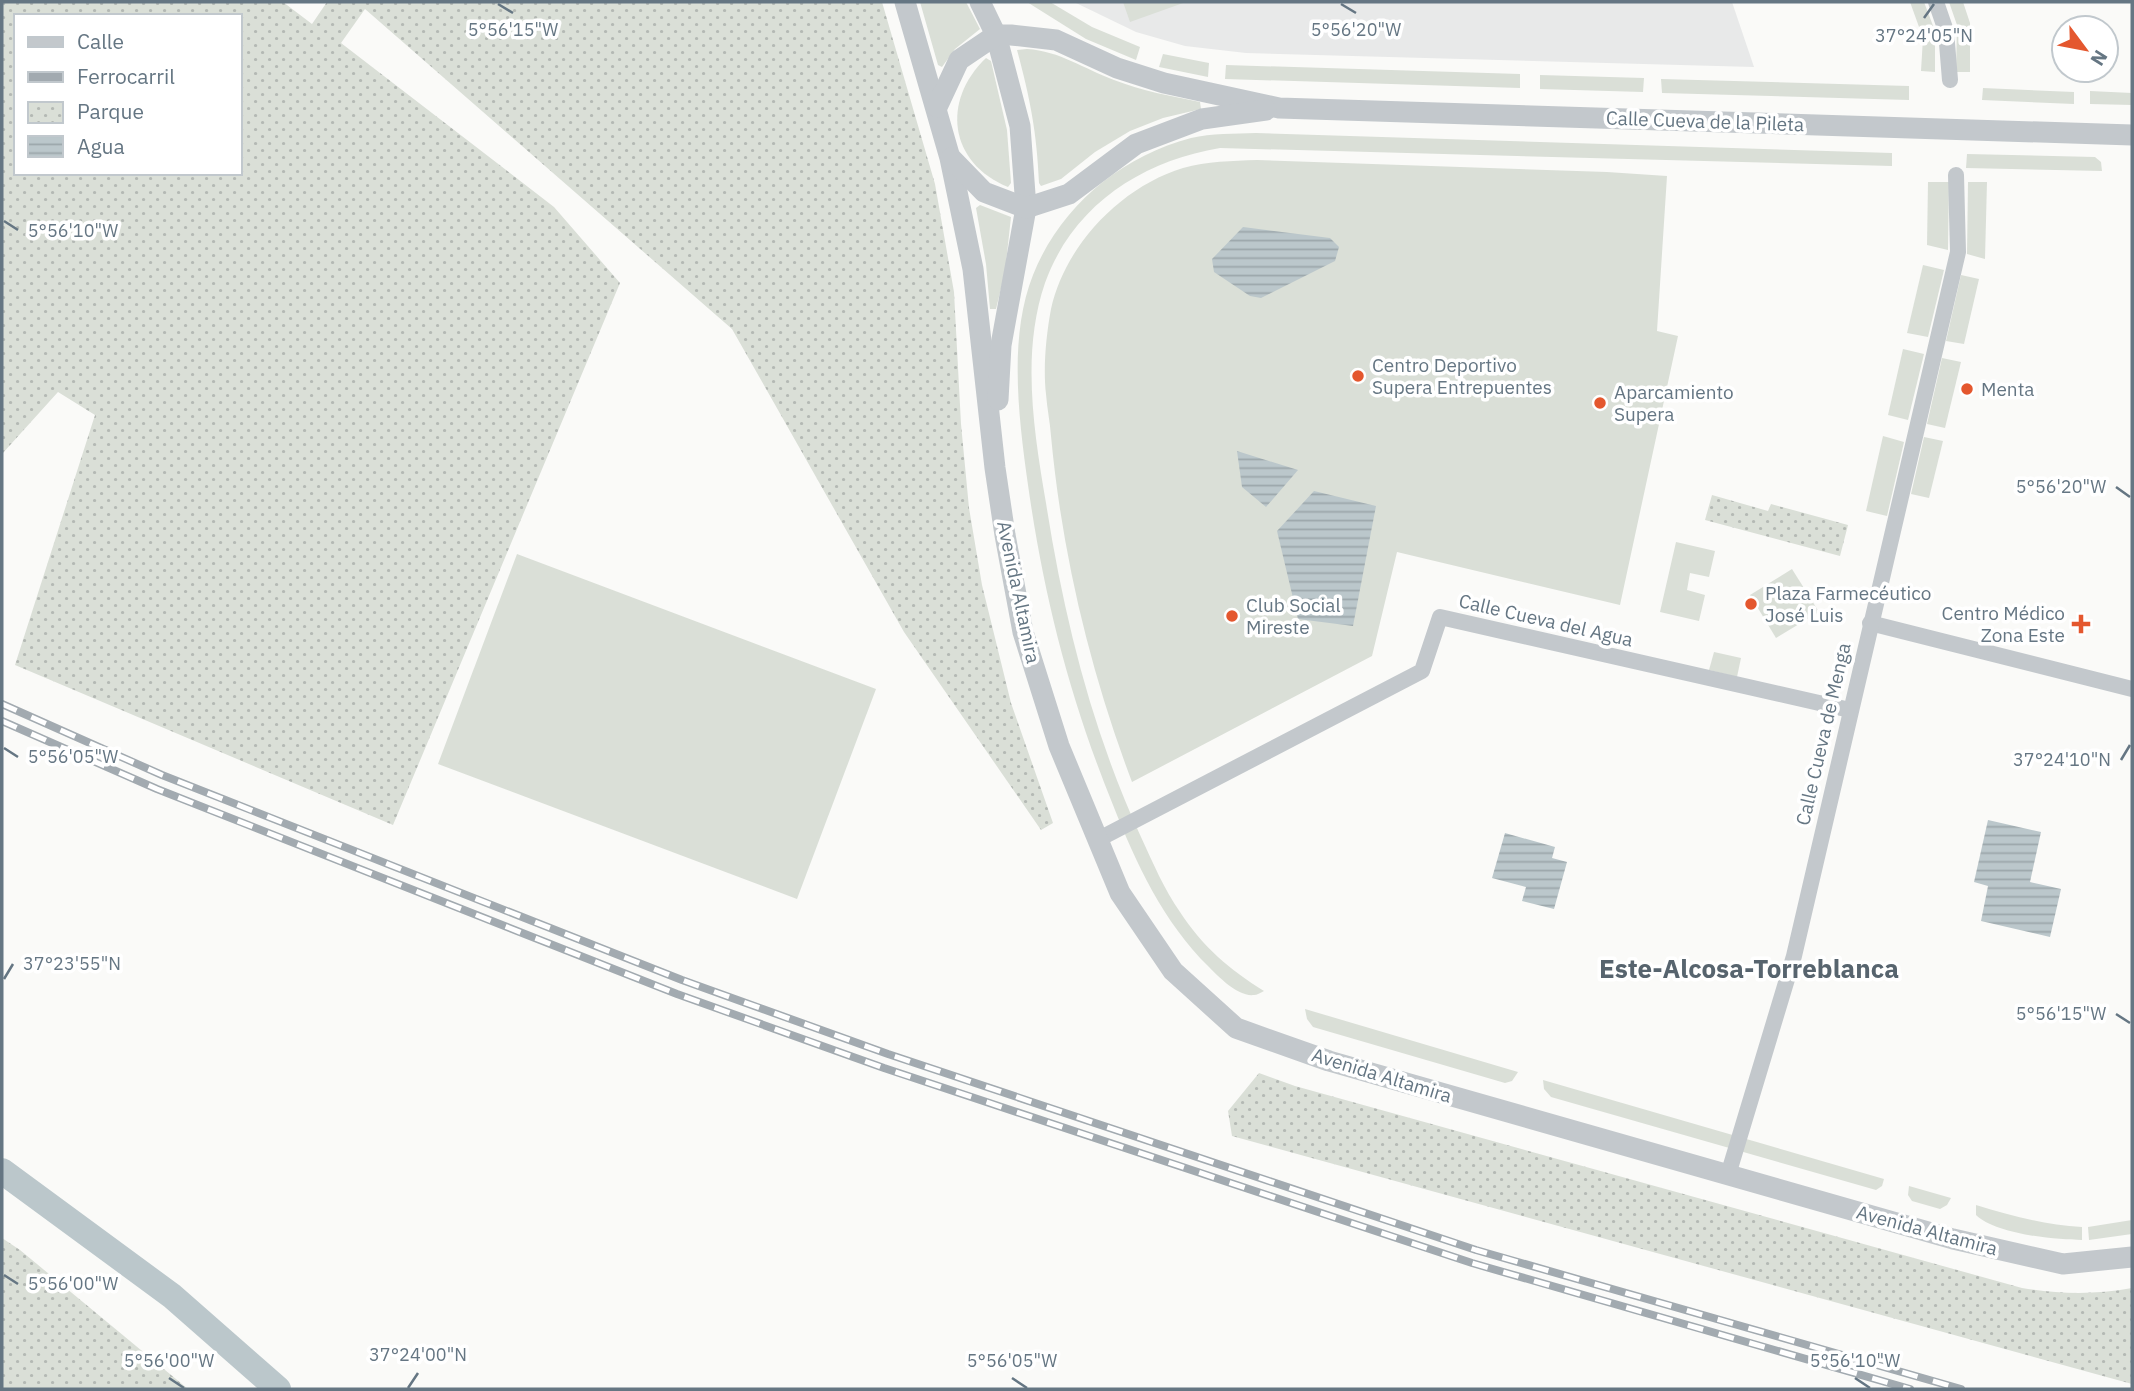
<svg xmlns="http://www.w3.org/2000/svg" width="2134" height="1391" viewBox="0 0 2134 1391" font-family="'IBM Plex Sans',sans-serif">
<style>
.built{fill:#e8e9e9}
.grass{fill:#dadfd7}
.park{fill:url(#park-dots);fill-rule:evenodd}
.water{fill:url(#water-rules)}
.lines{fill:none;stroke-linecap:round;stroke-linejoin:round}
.canal{stroke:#bbc7cb;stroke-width:26}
.pedestrian{stroke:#c3c8cc;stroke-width:16}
.minor{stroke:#c3c8cc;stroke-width:21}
.rail-casing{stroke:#a2aab0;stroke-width:8}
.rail{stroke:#fff;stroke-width:5;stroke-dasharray:16;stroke-linecap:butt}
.ticks{fill:none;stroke:#657683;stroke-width:2.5}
.poi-dot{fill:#e4572e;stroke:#fff;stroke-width:2.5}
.labels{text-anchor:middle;stroke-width:7;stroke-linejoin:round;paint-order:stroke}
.street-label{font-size:19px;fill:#657683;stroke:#fff}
.poi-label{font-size:19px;fill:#657683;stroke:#fff;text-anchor:start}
.district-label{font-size:26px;font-weight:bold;fill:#57646e;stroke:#fff}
.ticks-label{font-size:18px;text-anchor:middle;fill:#657683;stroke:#fff;stroke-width:7;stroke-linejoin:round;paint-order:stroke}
</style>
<defs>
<pattern id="park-dots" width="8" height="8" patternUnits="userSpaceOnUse" patternTransform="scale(1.75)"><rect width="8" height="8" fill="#dadfd7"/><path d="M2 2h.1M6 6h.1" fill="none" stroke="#b4b9b4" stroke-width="1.8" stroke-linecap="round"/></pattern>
<pattern id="water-rules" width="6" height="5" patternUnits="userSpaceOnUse" patternTransform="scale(1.75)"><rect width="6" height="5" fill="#bbc7cb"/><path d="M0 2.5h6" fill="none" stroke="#9ca6aa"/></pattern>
</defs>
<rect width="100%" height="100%" fill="#fafaf8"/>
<polygon class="built" points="1074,2 1732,2 1754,67 1246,53 1185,46 1136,32"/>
<g class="grass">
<polygon points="920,2 966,2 980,29 955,49 942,67 938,65"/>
<polygon points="1027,2 1050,2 1092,27 1140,47 1136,60 1086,39"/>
<polygon points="1123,2 1186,2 1130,22"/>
<polygon points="1910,2 1924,2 1935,31 1935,72 1921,71 1923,38"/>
<polygon points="1949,2 1963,2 1970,23 1970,72 1956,72 1957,25"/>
<path d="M 1027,49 C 1060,51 1084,69 1114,80 C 1142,91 1171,96 1200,102 L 1201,109 L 1163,118 L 1130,131 L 1095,152 L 1061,179 L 1041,186 L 1039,183 C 1037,133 1030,98 1017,50 Z"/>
<polygon points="1163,54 1209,63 1208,77 1159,67"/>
<path d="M 986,58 L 991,61 L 1007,130 L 1011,183 L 1008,187 C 949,163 941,101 986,58 Z"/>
<polygon points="1226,65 1520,74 1520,88 1225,79"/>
<polygon points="1540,75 1644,78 1643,92 1540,89"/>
<polygon points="1661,79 1909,86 1909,100 1662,93"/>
<polygon points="1983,88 2074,92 2074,104 1982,100"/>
<polygon points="2090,91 2132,93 2132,105 2090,104"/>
<path d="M 1256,133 L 1892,153 L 1892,166 L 1220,148 C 1142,161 1073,205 1045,283 C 1021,353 1034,432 1046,503 C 1064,618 1092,731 1141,837 C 1153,863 1164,889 1180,912 C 1202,946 1230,970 1264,991 C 1260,993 1257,995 1254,995 C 1238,997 1219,977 1209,967 C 1163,922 1136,863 1113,805 C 1070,699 1044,598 1028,485 C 1019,420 1008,338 1033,275 C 1060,207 1120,157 1191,138 C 1212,133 1234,134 1256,133 Z"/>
<polygon points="1967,154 2095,157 2101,162 2102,171 1966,168"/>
<path d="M 1257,160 L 1607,172 L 1667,176 L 1657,331 L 1678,336 L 1620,605 L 1397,552 L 1372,656 L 1132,782 C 1090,671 1062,554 1051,436 C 1050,422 1047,408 1046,394 C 1043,368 1046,336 1051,309 C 1065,245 1121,187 1183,168 C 1207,161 1232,161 1257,160 Z"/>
<polygon points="1928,182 1949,182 1948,250 1927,245"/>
<polygon points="1968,182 1987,182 1985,259 1967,254"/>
<polygon points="980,205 1011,217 1005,272 996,309 990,309 986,264 976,208"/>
<polygon points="1923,265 1944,270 1928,337 1907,333"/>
<polygon points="1961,275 1979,279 1964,344 1946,341"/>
<polygon points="1903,349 1924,354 1908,420 1888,415"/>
<polygon points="1942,358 1961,362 1945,428 1927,424"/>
<polygon points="1883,436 1904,442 1887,516 1866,511"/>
<polygon points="1924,437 1943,441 1929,498 1911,494"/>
<polygon points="1676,542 1715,551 1709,577 1690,573 1687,590 1705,595 1699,621 1660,612"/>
<polygon points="517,554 876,689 797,899 438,764"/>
<polygon points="1792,569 1819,612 1776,638 1750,595"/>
<polygon points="1714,652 1741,658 1737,677 1709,670"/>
<polygon points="1305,1009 1518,1072 1512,1081 1505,1083 1313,1027 1307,1019"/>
<polygon points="1543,1080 1884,1179 1882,1186 1876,1190 1551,1097 1544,1089"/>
<polygon points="1909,1186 1951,1198 1947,1205 1940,1209 1912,1201 1908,1195"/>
<path d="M 1976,1205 C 2012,1216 2045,1225 2082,1227 L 2082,1240 C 2056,1240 1995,1234 1976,1215 Z"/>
<polygon points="2132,1220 2132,1234 2089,1240 2088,1227"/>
</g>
<g class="park">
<path d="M 2,2 L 283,2 L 312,24 L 327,2 L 882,2 L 935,184 L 954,292 L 961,424 L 969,508 L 982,585 L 1011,703 L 1053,823 L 1041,830 L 904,632 L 732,329 L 365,9 L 341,43 L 554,207 L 620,283 L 393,825 L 15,665 L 95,415 L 58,392 L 2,454 ZM 16,16 L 240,16 L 240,173 L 16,173 Z"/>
<polygon points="1712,495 1768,511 1771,504 1848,525 1840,556 1705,520"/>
<path d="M 1259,1073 L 1295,1086 L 2022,1288 C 2059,1294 2094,1295 2132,1288 L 2132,1384 L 1232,1136 L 1228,1111 Z"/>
<polygon points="2,1238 20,1250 188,1389 2,1389"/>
</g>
<g class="water">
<polygon points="1243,227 1330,238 1339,247 1335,261 1261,298 1250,296 1214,272 1212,259"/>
<polygon points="1237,451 1298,470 1266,507 1242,487"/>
<polygon points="1314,491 1376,506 1353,626 1298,619 1277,531"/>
<polygon points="1988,820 2041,832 2030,882 2061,889 2050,937 1981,921 1988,886 1974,882"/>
<polygon points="1505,833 1555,847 1552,858 1567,862 1554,909 1522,901 1526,887 1492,878"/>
</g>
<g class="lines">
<polyline class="canal" points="2,1171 172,1296 278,1389"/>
<g class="pedestrian">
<polyline points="1936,2 1946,31 1950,80"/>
<polyline points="1870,623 2132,689"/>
<polyline points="1097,840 1422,671 1440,617 1850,710"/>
<polyline points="1728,1175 1794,956 1958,252 1956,175"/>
</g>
<g class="minor">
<polyline points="905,2 950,158 973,269 995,468 1005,535 1023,632 1059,746 1120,893 1173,971 1236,1028 1329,1061 1953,1239 2063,1264 2132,1257"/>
<polyline points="980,2 996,35 1020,126 1026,208 1001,345 998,400"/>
<polyline points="937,107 959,60 996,35 1011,35 1056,40 1117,68 1164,83 1279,108 2132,135"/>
<polyline points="951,158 984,192 1026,208 1069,194 1136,144 1202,119 1266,110"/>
</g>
<defs>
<g id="rail">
<polyline points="2,704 162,775 682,980 888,1054 1476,1250 1961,1389"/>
<polyline points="2,721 157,789 677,994 884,1068 1472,1263 1910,1389"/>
</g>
</defs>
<use href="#rail" class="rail-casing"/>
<use href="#rail" class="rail"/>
</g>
<path class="ticks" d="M 498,4 L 513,13M 1341,4 L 1356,13M 1924,18 L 1934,4M 4,221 L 18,230M 2116,487 L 2130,497M 4,748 L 18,757M 2121,760 L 2130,745M 4,979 L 13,964M 2116,1014 L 2130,1023M 4,1275 L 18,1284M 169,1378 L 184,1388M 1012,1378 L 1027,1388M 1855,1378 L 1870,1388M 408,1388 L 418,1373"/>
<g class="poi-dot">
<circle cx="1358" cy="376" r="7"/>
<circle cx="1967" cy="389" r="7"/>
<circle cx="1600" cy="403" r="7"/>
<circle cx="1751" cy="604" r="7"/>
<circle cx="1232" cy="616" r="7"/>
<path d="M2077.5 613.5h7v7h7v7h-7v7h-7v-7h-7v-7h7z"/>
</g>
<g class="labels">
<g class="street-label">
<text transform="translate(1705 121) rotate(2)" y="7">Calle Cueva de la Pileta</text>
<text transform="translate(1019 592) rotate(78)" y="7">Avenida Altamira</text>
<text transform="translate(1546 620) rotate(13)" y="7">Calle Cueva del Agua</text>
<text transform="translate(1823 734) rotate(-77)" y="7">Calle Cueva de Menga</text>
<text transform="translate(1382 1075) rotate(17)" y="7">Avenida Altamira</text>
<text transform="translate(1927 1230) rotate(15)" y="7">Avenida Altamira</text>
</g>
<g class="poi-label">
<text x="1372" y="372">Centro Deportivo<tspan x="1372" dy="22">Supera Entrepuentes</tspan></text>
<text x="1981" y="396">Menta</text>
<text x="1614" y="399">Aparcamiento<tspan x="1614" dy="22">Supera</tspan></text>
<text x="1765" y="600">Plaza Farmecéutico<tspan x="1765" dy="22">José Luis</tspan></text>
<text x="1246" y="612">Club Social<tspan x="1246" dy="22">Mireste</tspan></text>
<text x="2065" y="620" text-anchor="end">Centro Médico<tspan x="2065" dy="22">Zona Este</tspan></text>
</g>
<g class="district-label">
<text x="1749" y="978">Este-Alcosa-Torreblanca</text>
</g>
</g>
<g class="ticks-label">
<text x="513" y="36">5°56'15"W</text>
<text x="1356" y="36">5°56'20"W</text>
<text x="1924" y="42">37°24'05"N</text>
<text x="73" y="237">5°56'10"W</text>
<text x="2061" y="493">5°56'20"W</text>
<text x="73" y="763">5°56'05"W</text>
<text x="2062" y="766">37°24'10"N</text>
<text x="72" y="970">37°23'55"N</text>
<text x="2061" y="1020">5°56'15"W</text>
<text x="73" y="1290">5°56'00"W</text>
<text x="418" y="1361">37°24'00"N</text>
<text x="169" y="1367">5°56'00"W</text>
<text x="1012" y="1367">5°56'05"W</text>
<text x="1855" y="1367">5°56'10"W</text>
</g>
<rect width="2134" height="1391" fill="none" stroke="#657683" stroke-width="7"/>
<rect x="14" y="14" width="228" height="161" fill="#ffffff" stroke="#c1c8cd" stroke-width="2"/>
<rect x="28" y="37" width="35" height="10" fill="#c3c8cc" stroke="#c1c8cd" stroke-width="2"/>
<text x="77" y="49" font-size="21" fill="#657683">Calle</text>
<rect x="28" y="72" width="35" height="10" fill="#a2aab0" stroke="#c1c8cd" stroke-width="2"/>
<text x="77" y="84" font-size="21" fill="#657683">Ferrocarril</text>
<rect x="28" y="102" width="35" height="21" fill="url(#park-dots)" stroke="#c1c8cd" stroke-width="2"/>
<text x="77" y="119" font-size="21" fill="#657683">Parque</text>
<rect x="28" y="136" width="35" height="21" fill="url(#water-rules)" stroke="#c1c8cd" stroke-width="2"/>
<text x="77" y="154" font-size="21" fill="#657683">Agua</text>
<g transform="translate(2085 49) rotate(122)"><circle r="33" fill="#ffffff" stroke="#c1c8cd" stroke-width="2"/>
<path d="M0-5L12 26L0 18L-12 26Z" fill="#e4572e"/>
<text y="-10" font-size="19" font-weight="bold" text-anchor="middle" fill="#657683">N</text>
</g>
</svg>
